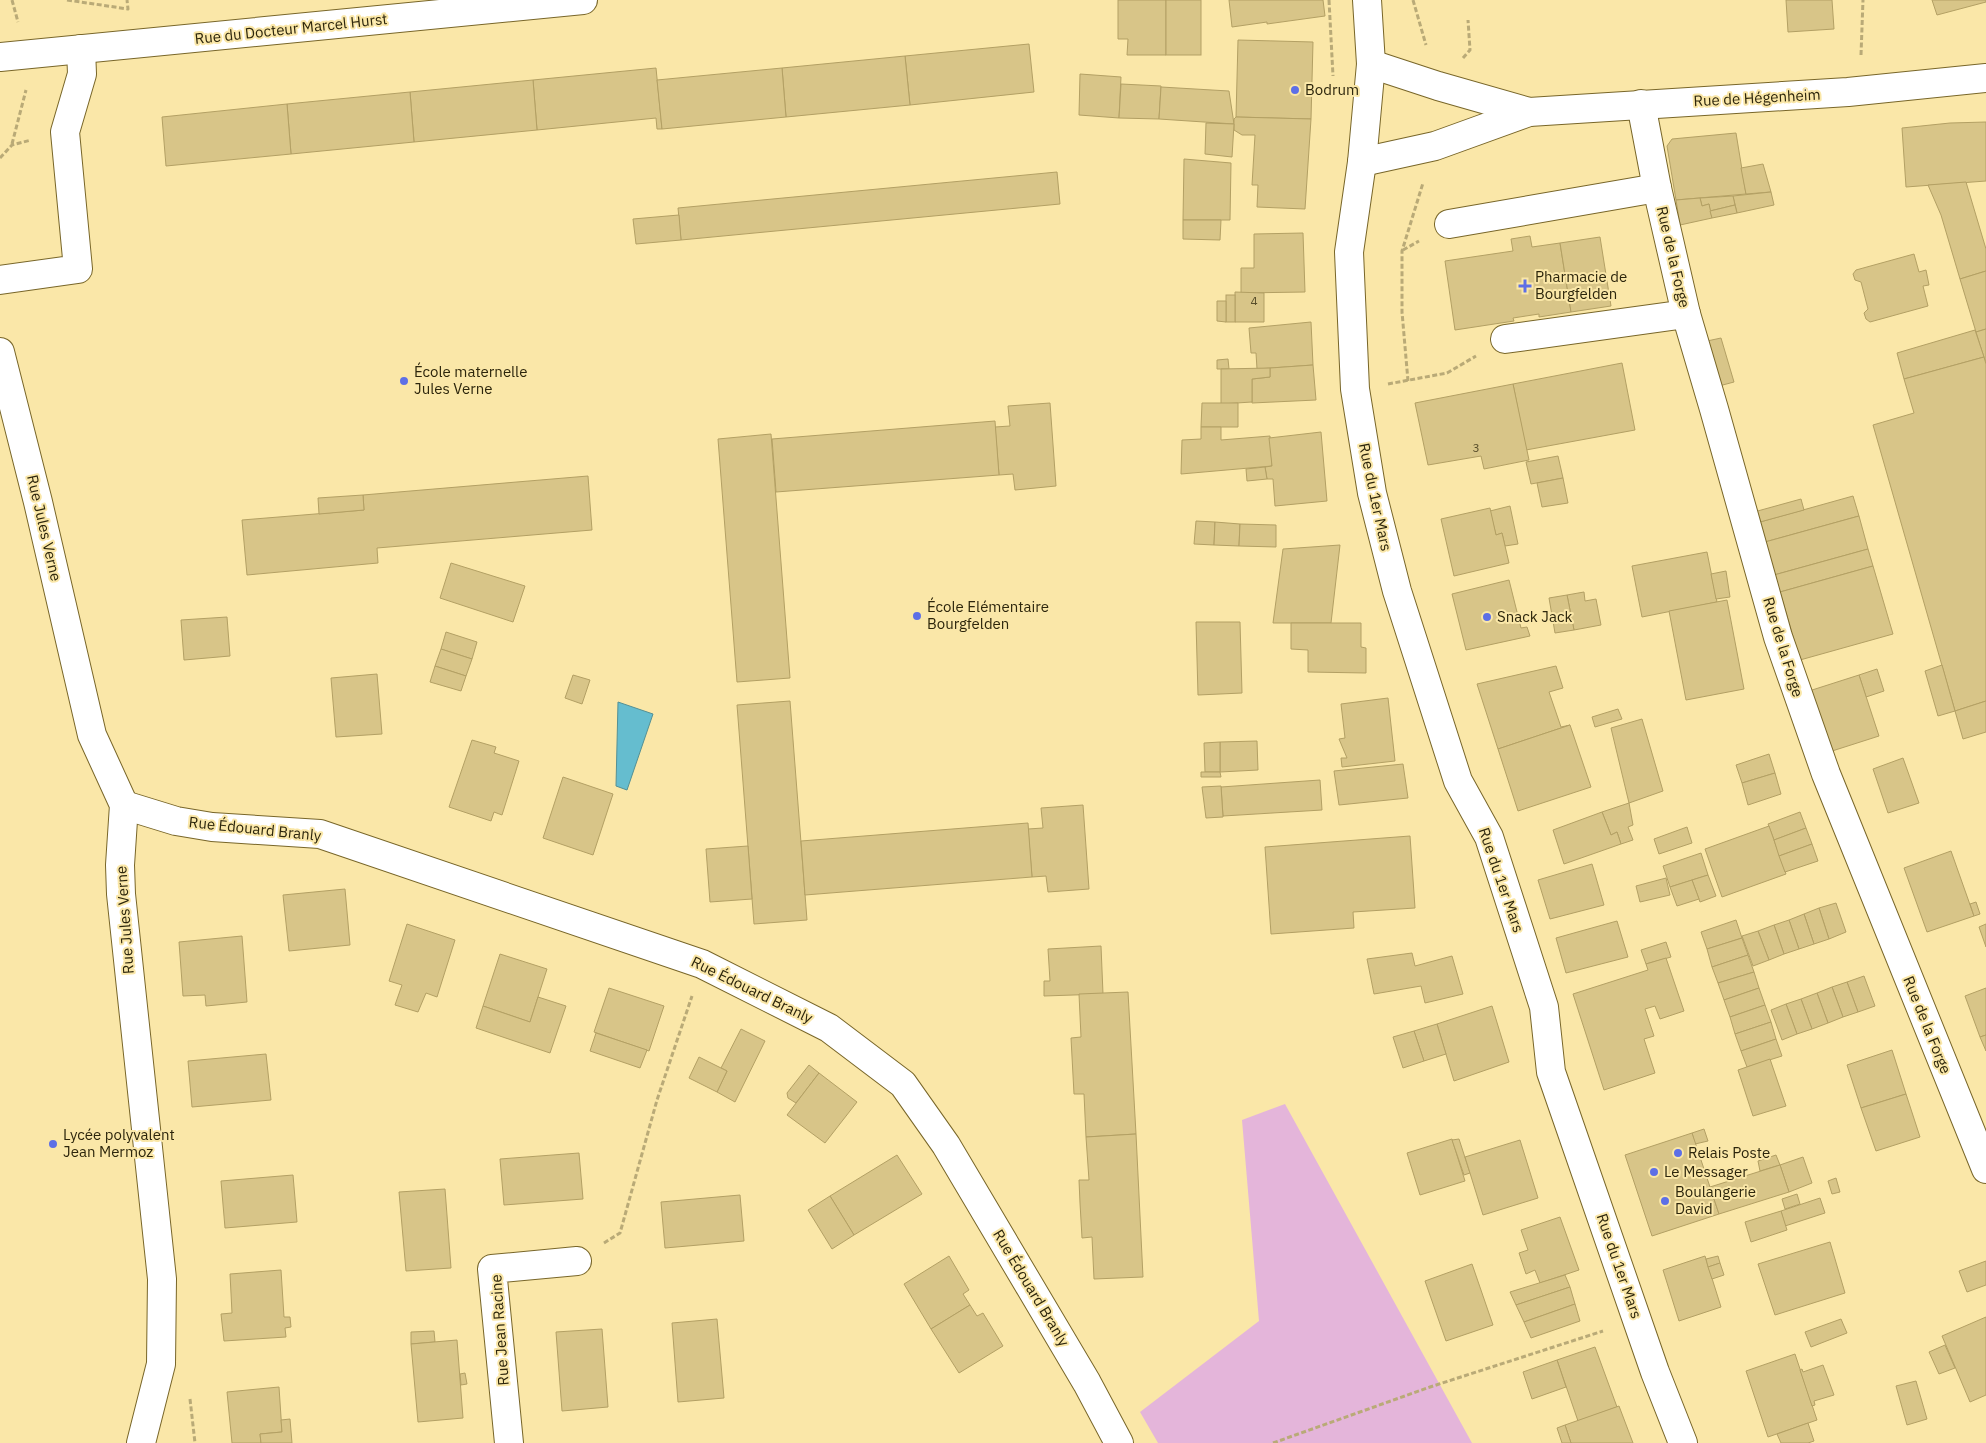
<svg xmlns="http://www.w3.org/2000/svg" width="1986" height="1443" viewBox="0 0 1986 1443" font-family="'IBM Plex Sans',sans-serif">
<style>
.green{fill:#e4b5da}
.water{fill:#65bdcf;stroke:#549094}
.building{fill:#d8c588;stroke:#b3a064}
.lines{fill:none;stroke-linecap:round;stroke-linejoin:round}
.minor-casing{stroke:#786629;stroke-width:30}
.major-casing{stroke:#786629;stroke-width:30}
.path{stroke:#b9aa77;stroke-width:3;stroke-dasharray:5 2.5;stroke-linecap:butt}
.minor{stroke:#fff;stroke-width:28}
.major{stroke:#fff;stroke-width:28}
.poi-dot{fill:#5d6fe6;stroke:#fae7a8;stroke-width:2}
.labels{text-anchor:middle;stroke-width:4;stroke-linejoin:round;paint-order:stroke}
.number-label{font-size:12px;fill:#584e2b}
.street-label{font-size:15px;fill:#2d260c;stroke:#fae7a8}
.poi-label{font-size:15px;fill:#2d260c;stroke:#fae7a8;text-anchor:start}
</style>
<rect width="100%" height="100%" fill="#fae7a8"/>
<polygon class="green" points="1285,1104 1472,1443 1158,1443 1140,1412 1259,1321 1242,1120"/>
<polygon class="water" points="618,702 653,714 627,790 616,786"/>
<g class="building">
<polygon points="1118,0 1166,0 1166,55 1127,55 1128,39 1118,39"/>
<rect x="1166" y="0" width="35" height="55"/>
<polygon points="1229,0 1323,0 1325,16 1267,24 1267,22 1232,27"/>
<polygon points="1786,0 1832,0 1834,29 1788,32"/>
<polygon points="1932,0 1986,0 1986,2 1937,15"/>
<polygon points="1238,40 1313,42 1311,119 1236,117"/>
<polygon points="1029,44 1034,92 910,105 905,56"/>
<polygon points="905,56 910,105 786,117 782,68"/>
<polygon points="656,68 662,129 657,129 656,118 537,130 533,80"/>
<polygon points="782,68 786,117 662,129 657,80"/>
<polygon points="1080,74 1121,77 1119,118 1079,115"/>
<polygon points="533,80 537,130 414,142 410,92"/>
<polygon points="1121,84 1161,86 1159,119 1119,118"/>
<polygon points="1161,87 1229,91 1234,124 1159,119"/>
<polygon points="410,92 414,142 291,154 287,104"/>
<polygon points="287,104 291,154 166,166 162,117"/>
<polygon points="1236,117 1311,119 1305,209 1257,207 1258,185 1252,185 1255,135 1242,135 1234,130 1234,119"/>
<polygon points="1986,122 1986,181 1906,187 1902,128 1950,123"/>
<polygon points="1206,123 1234,124 1232,157 1205,154"/>
<polygon points="1736,133 1746,194 1676,200 1667,146 1672,139"/>
<polygon points="1184,159 1231,163 1230,220 1183,220"/>
<polygon points="1763,164 1771,192 1746,194 1741,168"/>
<polygon points="1057,172 1060,204 681,240 678,208"/>
<polygon points="1966,182 1986,249 1986,271 1960,279 1941,215 1928,185"/>
<polygon points="1771,192 1774,205 1737,213 1733,196"/>
<polygon points="1733,196 1735,205 1710,211 1709,204 1702,206 1700,198"/>
<polygon points="1700,198 1702,206 1709,204 1712,218 1680,225 1676,200"/>
<polygon points="1735,205 1737,213 1712,218 1710,211"/>
<polygon points="679,215 681,240 636,244 633,219"/>
<polygon points="1183,220 1221,220 1220,240 1183,239"/>
<polygon points="1303,233 1305,292 1241,293 1241,268 1254,268 1254,234"/>
<polygon points="1530,236 1532,247 1560,243 1571,312 1539,317 1539,314 1513,318 1514,321 1455,330 1445,261 1513,251 1511,239"/>
<polygon points="1600,237 1611,306 1571,312 1560,243"/>
<polygon points="1914,254 1919,272 1926,270 1929,285 1923,286 1928,306 1870,322 1866,319 1864,313 1868,309 1861,282 1855,280 1853,274 1856,270"/>
<polygon points="1986,271 1986,329 1976,332 1960,279"/>
<polygon points="1235,292 1264,293 1264,322 1235,322"/>
<rect x="1226" y="295" width="9" height="27"/>
<polygon points="1217,301 1226,301 1226,322 1217,321"/>
<polygon points="1311,322 1313,365 1257,369 1256,353 1251,353 1249,328"/>
<polygon points="1986,329 1986,364 1976,332"/>
<polygon points="1975,330 1984,357 1904,379 1897,353"/>
<polygon points="1721,338 1734,382 1719,386 1707,341"/>
<polygon points="1984,357 1986,364 1986,701 1955,711 1873,425 1914,413 1904,379"/>
<polygon points="1228,359 1229,369 1217,369 1217,360"/>
<polygon points="1622,363 1635,430 1526,450 1513,384"/>
<polygon points="1313,365 1316,400 1252,403 1252,379 1270,377 1270,368"/>
<polygon points="1270,368 1270,377 1252,379 1252,402 1221,404 1221,369"/>
<polygon points="1513,384 1529,460 1484,469 1481,456 1428,465 1415,403"/>
<polygon points="1050,403 1056,486 1015,490 1013,474 999,475 995,427 1010,426 1008,406"/>
<polygon points="1202,403 1238,403 1238,427 1201,427"/>
<polygon points="995,421 999,475 776,492 772,439"/>
<polygon points="1201,427 1221,427 1221,440 1270,436 1272,466 1181,474 1182,440 1201,439"/>
<polygon points="1321,432 1327,501 1275,506 1273,479 1267,479 1265,467 1272,466 1269,438"/>
<polygon points="771,434 790,678 737,682 718,439"/>
<polygon points="1558,456 1563,478 1531,484 1526,462"/>
<polygon points="1265,467 1267,479 1247,481 1246,469"/>
<polygon points="588,476 592,530 377,548 378,563 247,575 242,520 364,510 363,495"/>
<polygon points="1563,478 1568,503 1542,507 1537,483"/>
<polygon points="363,495 364,510 319,514 318,498"/>
<polygon points="1853,496 1859,516 1765,542 1760,522"/>
<polygon points="1801,499 1804,510 1760,522 1754,512"/>
<polygon points="1510,506 1518,544 1505,546 1502,533 1496,535 1490,511"/>
<polygon points="1490,508 1496,535 1502,533 1509,563 1454,576 1441,519"/>
<polygon points="1859,516 1868,549 1774,575 1765,542"/>
<polygon points="1196,521 1215,522 1214,545 1194,544"/>
<polygon points="1215,522 1240,524 1239,546 1214,545"/>
<polygon points="1240,524 1276,525 1276,547 1239,546"/>
<polygon points="1340,545 1331,623 1273,623 1283,549"/>
<polygon points="1868,549 1873,566 1780,592 1774,575"/>
<polygon points="1707,552 1717,602 1642,617 1632,566"/>
<polygon points="451,563 525,586 513,622 440,598"/>
<polygon points="1873,566 1893,634 1800,660 1780,592"/>
<polygon points="1726,571 1730,597 1716,599 1711,574"/>
<polygon points="1509,580 1521,628 1527,627 1530,636 1466,650 1452,594"/>
<polygon points="1584,592 1585,601 1596,599 1601,625 1574,630 1567,595"/>
<polygon points="1567,595 1574,630 1555,633 1549,598"/>
<polygon points="1727,600 1744,689 1686,700 1669,611"/>
<polygon points="227,617 230,656 184,660 181,620"/>
<polygon points="1196,622 1240,622 1242,693 1198,695"/>
<polygon points="1291,623 1361,623 1361,647 1366,648 1366,673 1308,672 1308,650 1291,649"/>
<polygon points="446,632 477,642 472,659 441,649"/>
<polygon points="441,649 472,659 466,676 435,666"/>
<polygon points="1942,665 1955,711 1938,716 1925,671"/>
<polygon points="435,666 466,676 461,691 430,682"/>
<polygon points="1556,666 1563,688 1549,692 1561,727 1570,725 1498,749 1477,684"/>
<polygon points="1877,669 1884,691 1866,697 1859,675"/>
<polygon points="377,674 382,734 336,737 331,678"/>
<polygon points="573,675 590,680 582,704 565,698"/>
<polygon points="1859,675 1879,736 1829,752 1809,691"/>
<polygon points="1388,698 1395,761 1342,767 1341,758 1347,758 1339,739 1345,738 1341,704"/>
<polygon points="790,701 807,920 754,924 737,705"/>
<polygon points="1986,701 1986,732 1963,739 1955,711"/>
<polygon points="1618,709 1622,719 1595,727 1592,717"/>
<polygon points="1642,719 1663,791 1629,803 1611,728"/>
<polygon points="1570,725 1591,787 1518,811 1498,749"/>
<polygon points="472,740 496,747 494,753 519,761 502,815 494,812 491,821 449,807"/>
<polygon points="1257,741 1258,770 1220,772 1220,742"/>
<polygon points="1220,742 1220,772 1205,772 1204,743"/>
<polygon points="1769,754 1775,773 1742,783 1736,765"/>
<polygon points="1903,758 1919,803 1888,813 1873,769"/>
<polygon points="1403,764 1408,798 1339,805 1334,771"/>
<polygon points="1201,772 1220,772 1221,777 1201,777"/>
<polygon points="1775,773 1781,794 1748,805 1742,783"/>
<polygon points="563,777 613,794 593,855 543,838"/>
<polygon points="1320,780 1322,810 1223,816 1221,787"/>
<polygon points="1221,786 1223,817 1206,818 1202,787"/>
<polygon points="1629,803 1633,825 1628,827 1633,840 1621,844 1617,832 1611,835 1602,812"/>
<polygon points="1083,805 1089,889 1048,892 1046,876 1032,877 1028,829 1043,828 1041,808"/>
<polygon points="1602,812 1611,835 1617,832 1621,844 1564,864 1553,830"/>
<polygon points="1800,812 1806,828 1774,840 1768,824"/>
<polygon points="1028,823 1032,877 805,895 801,841"/>
<polygon points="1769,826 1786,874 1722,897 1705,849"/>
<polygon points="1687,827 1692,843 1659,854 1654,839"/>
<polygon points="1806,828 1812,844 1779,856 1774,840"/>
<polygon points="1410,836 1415,908 1353,912 1354,928 1271,934 1265,847"/>
<polygon points="1812,844 1818,861 1785,872 1779,856"/>
<polygon points="748,846 752,899 710,902 706,849"/>
<polygon points="1951,851 1974,916 1927,932 1904,868"/>
<polygon points="1701,853 1708,875 1670,887 1663,866"/>
<polygon points="1592,864 1604,905 1550,919 1538,880"/>
<polygon points="1708,875 1716,896 1700,902 1692,880"/>
<polygon points="1666,878 1670,895 1640,902 1636,886"/>
<polygon points="1692,880 1699,899 1677,906 1670,887"/>
<polygon points="345,889 350,945 289,951 283,895"/>
<polygon points="1976,902 1980,914 1974,916 1970,904"/>
<polygon points="1836,903 1846,932 1829,939 1819,908"/>
<polygon points="1819,908 1829,939 1814,944 1804,914"/>
<polygon points="1804,914 1814,944 1799,949 1789,920"/>
<polygon points="1736,920 1742,938 1707,949 1701,932"/>
<polygon points="1789,920 1799,949 1784,954 1774,925"/>
<polygon points="1617,921 1628,957 1566,973 1556,938"/>
<polygon points="407,924 455,940 437,997 426,993 418,1012 395,1005 402,985 389,981"/>
<polygon points="1986,924 1986,947 1979,927"/>
<polygon points="1774,925 1784,954 1769,960 1758,931"/>
<polygon points="1758,931 1769,960 1753,966 1742,936"/>
<polygon points="242,936 247,1002 206,1006 205,995 183,996 179,942"/>
<polygon points="1742,938 1748,955 1712,967 1707,949"/>
<polygon points="1666,942 1671,957 1646,964 1641,950"/>
<polygon points="1101,946 1103,994 1044,996 1044,981 1050,981 1048,949"/>
<polygon points="1412,953 1415,966 1452,956 1463,994 1425,1003 1421,986 1374,994 1367,959"/>
<polygon points="500,954 547,969 530,1022 483,1006"/>
<polygon points="1748,955 1754,972 1718,983 1712,967"/>
<polygon points="1666,958 1684,1011 1660,1019 1655,1006 1645,1009 1654,1036 1644,1039 1655,1073 1604,1090 1573,994 1648,970 1646,964"/>
<polygon points="1754,972 1759,988 1724,1000 1718,983"/>
<polygon points="1864,976 1875,1006 1858,1012 1847,982"/>
<polygon points="1847,982 1858,1012 1843,1017 1832,987"/>
<polygon points="1832,987 1843,1017 1828,1023 1817,993"/>
<polygon points="609,988 664,1006 649,1051 594,1032"/>
<polygon points="1759,988 1765,1005 1730,1017 1724,1000"/>
<polygon points="1986,988 1986,1035 1980,1037 1965,996"/>
<polygon points="1128,992 1136,1134 1086,1137 1084,1094 1074,1094 1071,1038 1081,1037 1079,994"/>
<polygon points="1817,993 1828,1023 1812,1029 1801,999"/>
<polygon points="538,997 566,1006 550,1053 476,1028 483,1006 530,1022"/>
<polygon points="1801,999 1812,1029 1797,1034 1786,1004"/>
<polygon points="1786,1004 1797,1034 1782,1040 1771,1010"/>
<polygon points="1765,1005 1771,1022 1735,1034 1730,1017"/>
<polygon points="1492,1006 1509,1062 1454,1081 1437,1024"/>
<polygon points="1771,1022 1776,1039 1741,1051 1735,1034"/>
<polygon points="1437,1024 1446,1054 1424,1061 1414,1031"/>
<polygon points="741,1029 765,1041 735,1102 717,1092 727,1071 721,1068"/>
<polygon points="1414,1031 1424,1061 1403,1068 1393,1037"/>
<polygon points="596,1033 647,1050 640,1068 590,1051"/>
<polygon points="1986,1035 1986,1051 1980,1037"/>
<polygon points="1776,1039 1782,1056 1747,1067 1741,1051"/>
<polygon points="1892,1050 1906,1094 1861,1108 1847,1065"/>
<polygon points="266,1054 271,1100 192,1107 188,1061"/>
<polygon points="699,1057 727,1071 717,1092 689,1078"/>
<polygon points="1770,1059 1786,1106 1753,1116 1738,1070"/>
<polygon points="809,1065 819,1073 796,1103 788,1098 787,1093"/>
<polygon points="819,1073 857,1102 825,1143 787,1115"/>
<polygon points="1906,1094 1920,1137 1876,1151 1861,1108"/>
<polygon points="1704,1129 1708,1141 1695,1144 1692,1133"/>
<polygon points="1692,1133 1719,1214 1652,1236 1625,1155"/>
<polygon points="1136,1134 1143,1277 1094,1279 1092,1237 1082,1238 1080,1203 1079,1180 1089,1180 1086,1137"/>
<polygon points="1452,1139 1465,1181 1420,1195 1407,1153"/>
<polygon points="1459,1139 1470,1173 1464,1175 1452,1140"/>
<polygon points="1520,1140 1538,1198 1483,1215 1465,1157"/>
<polygon points="579,1153 583,1199 504,1205 500,1159"/>
<polygon points="897,1155 922,1194 854,1235 830,1196"/>
<polygon points="1776,1155 1780,1165 1760,1171 1758,1161"/>
<polygon points="1803,1157 1812,1183 1789,1192 1780,1165"/>
<polygon points="1780,1165 1789,1192 1719,1214 1710,1187"/>
<polygon points="293,1175 297,1222 225,1228 221,1181"/>
<polygon points="1836,1178 1840,1192 1832,1194 1828,1181"/>
<polygon points="445,1189 451,1268 406,1271 399,1192"/>
<polygon points="1797,1194 1800,1204 1785,1209 1782,1199"/>
<polygon points="740,1195 744,1241 665,1248 661,1202"/>
<polygon points="830,1196 854,1235 832,1249 808,1210"/>
<polygon points="1820,1198 1825,1213 1785,1226 1781,1211"/>
<polygon points="1781,1211 1787,1230 1751,1242 1745,1222"/>
<polygon points="1560,1217 1579,1270 1540,1283 1535,1270 1526,1274 1519,1253 1528,1250 1521,1230"/>
<polygon points="1830,1242 1845,1293 1775,1315 1758,1264"/>
<polygon points="949,1256 969,1290 963,1294 970,1305 931,1329 904,1284"/>
<polygon points="1705,1256 1721,1307 1679,1321 1663,1270"/>
<polygon points="1718,1256 1720,1263 1708,1267 1706,1259"/>
<polygon points="1986,1261 1986,1285 1967,1292 1959,1271"/>
<polygon points="1720,1263 1724,1275 1712,1279 1708,1267"/>
<polygon points="1472,1264 1493,1325 1446,1341 1425,1281"/>
<polygon points="281,1270 284,1317 290,1317 291,1327 285,1328 286,1337 224,1341 221,1314 232,1313 230,1274"/>
<polygon points="1565,1275 1570,1287 1516,1305 1510,1292"/>
<polygon points="1570,1287 1575,1304 1524,1322 1516,1305"/>
<polygon points="1575,1304 1580,1321 1531,1338 1524,1322"/>
<polygon points="970,1305 977,1316 983,1313 1003,1346 959,1373 931,1329"/>
<polygon points="1986,1317 1986,1395 1970,1402 1942,1336"/>
<polygon points="717,1319 724,1398 678,1402 672,1323"/>
<polygon points="1841,1319 1847,1333 1811,1347 1805,1332"/>
<polygon points="602,1329 608,1407 562,1411 556,1332"/>
<polygon points="434,1331 435,1342 411,1344 411,1332"/>
<polygon points="457,1340 463,1418 418,1422 411,1344"/>
<polygon points="1945,1345 1955,1368 1939,1374 1929,1352"/>
<polygon points="1595,1347 1617,1407 1578,1421 1557,1360"/>
<polygon points="1795,1354 1817,1420 1768,1437 1746,1371"/>
<polygon points="1557,1360 1566,1387 1532,1399 1523,1372"/>
<polygon points="1823,1365 1834,1395 1814,1401 1815,1405 1812,1406 1800,1370 1802,1369 1803,1372"/>
<polygon points="465,1373 467,1384 461,1385 460,1374"/>
<polygon points="1916,1381 1927,1419 1907,1425 1896,1386"/>
<polygon points="279,1387 282,1432 260,1434 261,1443 232,1443 227,1392"/>
<polygon points="1619,1406 1633,1443 1571,1443 1565,1425"/>
<polygon points="290,1419 292,1443 261,1443 260,1434 282,1432 281,1420"/>
<polygon points="1808,1423 1814,1441 1808,1443 1781,1443 1777,1434"/>
<polygon points="1565,1425 1571,1443 1562,1443 1557,1428"/>
</g>
<g class="lines">
<defs>
<g id="minor">
<polyline points="0,57 583,0"/>
<polyline points="1641,104 1657,188 1686,314 1714,409 1778,637 1826,774 1986,1169"/>
<polyline points="1449,224 1657,188"/>
<polyline points="0,280 78,269 65,132 82,74 81,49"/>
<polyline points="1505,339 1686,314"/>
<polyline points="0,352 38,502 92,735 124,805 120,865 121,894 162,1279 161,1364 141,1443"/>
<polyline points="124,805 176,821 212,827 320,834 702,964 829,1028 903,1084 946,1145 1087,1383 1119,1443"/>
<polyline points="509,1443 492,1269 577,1261"/>
</g>
<g id="major">
<polyline points="1367,0 1371,64 1362,162 1349,252 1355,389 1372,493 1397,591 1458,781 1489,837 1544,1007 1551,1072 1655,1372 1683,1443"/>
<polyline points="1371,64 1438,86 1529,112"/>
<polyline points="1362,162 1435,146 1529,112 1848,92 1986,78"/>
</g>
</defs>
<use href="#minor" class="minor-casing"/>
<use href="#major" class="major-casing"/>
<g class="path">
<polyline points="12,0 18,22"/>
<polyline points="67,0 128,9 127,0"/>
<polyline points="1329,0 1333,76"/>
<polyline points="1413,0 1426,45"/>
<polyline points="1861,55 1863,0"/>
<polyline points="1463,58 1470,50 1468,20"/>
<polyline points="12,144 26,90"/>
<polyline points="0,158 12,145 31,140"/>
<polyline points="1403,250 1419,241"/>
<polyline points="1408,381 1402,312 1402,251 1423,183"/>
<polyline points="1388,384 1447,373 1476,356"/>
<polyline points="604,1243 620,1233 657,1100 692,996"/>
<polyline points="190,1399 195,1443"/>
<polyline points="1273,1443 1430,1387 1603,1331"/>
</g>
<use href="#minor" class="minor"/>
<use href="#major" class="major"/>
</g>
<g class="poi-dot">
<circle cx="1295" cy="90" r="5"/>
<path d="M1522.5 278.5h5v5h5v5h-5v5h-5v-5h-5v-5h5z"/>
<circle cx="404" cy="381" r="5"/>
<circle cx="917" cy="616" r="5"/>
<circle cx="1487" cy="617" r="5"/>
<circle cx="53" cy="1144" r="5"/>
<circle cx="1678" cy="1153" r="5"/>
<circle cx="1654" cy="1172" r="5"/>
<circle cx="1665" cy="1201" r="5"/>
</g>
<g class="labels">
<g class="number-label">
<text x="1254" y="305">4</text>
<text x="1476" y="452">3</text>
</g>
<g class="street-label">
<text transform="translate(291 29) rotate(-6)" y="5">Rue du Docteur Marcel Hurst</text>
<text transform="translate(1757 98) rotate(-3)" y="5">Rue de Hégenheim</text>
<text transform="translate(1673 257) rotate(77)" y="5">Rue de la Forge</text>
<text transform="translate(1375 497) rotate(78)" y="5">Rue du 1er Mars</text>
<text transform="translate(44 528) rotate(77)" y="5">Rue Jules Verne</text>
<text transform="translate(1783 647) rotate(73)" y="5">Rue de la Forge</text>
<text transform="translate(255 829) rotate(6)" y="5">Rue Édouard Branly</text>
<text transform="translate(1501 880) rotate(71)" y="5">Rue du 1er Mars</text>
<text transform="translate(125 920) rotate(-94)" y="5">Rue Jules Verne</text>
<text transform="translate(752 990) rotate(26)" y="5">Rue Édouard Branly</text>
<text transform="translate(1927 1025) rotate(68)" y="5">Rue de la Forge</text>
<text transform="translate(1619 1266) rotate(71)" y="5">Rue du 1er Mars</text>
<text transform="translate(1031 1288) rotate(59)" y="5">Rue Édouard Branly</text>
<text transform="translate(500 1330) rotate(-94)" y="5">Rue Jean Racine</text>
</g>
<g class="poi-label">
<text x="1305" y="95">Bodrum</text>
<text x="1535" y="282">Pharmacie de<tspan x="1535" dy="17">Bourgfelden</tspan></text>
<text x="414" y="377">École maternelle<tspan x="414" dy="17">Jules Verne</tspan></text>
<text x="927" y="612">École Elémentaire<tspan x="927" dy="17">Bourgfelden</tspan></text>
<text x="1497" y="622">Snack Jack</text>
<text x="63" y="1140">Lycée polyvalent<tspan x="63" dy="17">Jean Mermoz</tspan></text>
<text x="1688" y="1158">Relais Poste</text>
<text x="1664" y="1177">Le Messager</text>
<text x="1675" y="1197">Boulangerie<tspan x="1675" dy="17">David</tspan></text>
</g>
</g>
</svg>
